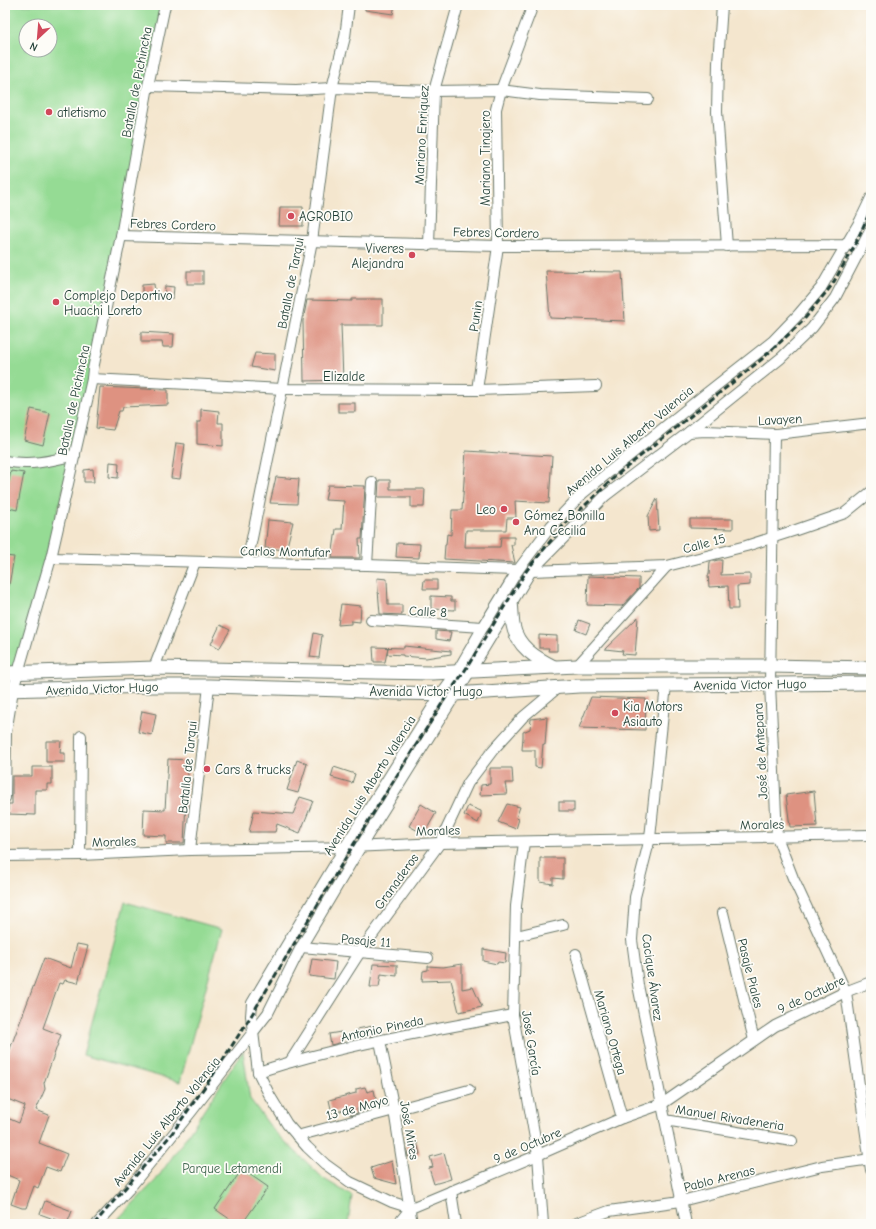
<svg xmlns="http://www.w3.org/2000/svg" width="876" height="1229" viewBox="0 0 876 1229" font-family="'Comic Neue',sans-serif">
<style>
.green{fill:#95db94;stroke:#5a8c64;fill-rule:evenodd}
.building{fill:#de9281}
.lines{fill:none;stroke-linecap:round;stroke-linejoin:round}
.minor-casing{stroke:#6a786a;stroke-width:12}
.major-casing{stroke:#6a786a;stroke-width:15}
.minor{stroke:#fff;stroke-width:10}
.major{stroke:#fff;stroke-width:13}
.rail{stroke:#1f3d34;stroke-width:3;stroke-dasharray:6 3;stroke-linecap:butt}
.poi-dot{fill:#d1495b;stroke:#fdfcf7;stroke-width:1.5}
.labels{text-anchor:middle;stroke-width:3.5;stroke-linejoin:round;paint-order:stroke}
.street-label{font-size:13px;fill:#1f3d34;stroke:#fdfcf7}
.poi-label{font-size:13px;fill:#1f3d34;stroke:#fdfcf7;text-anchor:start}
.park-label{font-size:13px;fill:#3c644c;stroke:#fdfcf7}
</style>
<rect width="100%" height="100%" fill="#fdfcf7"/>
<filter id="ink" filterUnits="userSpaceOnUse"><feTurbulence type="fractalNoise" baseFrequency=".025" numOctaves="2"/><feDisplacementMap in="SourceGraphic" scale="8" xChannelSelector="R" yChannelSelector="G"/><feConvolveMatrix kernelMatrix="1 2 1 2 8 2 1 2 1" color-interpolation-filters="sRGB"/></filter>
<filter id="wash" filterUnits="userSpaceOnUse"><feTurbulence type="fractalNoise" baseFrequency=".012" numOctaves="4" result="noise"/><feDisplacementMap in="SourceGraphic" scale="16" xChannelSelector="R" yChannelSelector="G"/><feGaussianBlur stdDeviation="0.9" result="paint"/><feColorMatrix in="noise" values="0 0 0 0 0 0 0 0 0 0 0 0 0 0 0 0 0 1.4 0 .05"/><feComposite in="paint" operator="in"/></filter>
<g filter="url(#wash)">
<rect width="100%" height="100%" fill="#f4e6ce"/>
<g class="green">
<path d="M 5,5 L 167,5 L 93,369 L 18,673 L 5,673 ZM 26,26 L 50,26 L 50,50 L 26,50 Z"/>
<polygon points="125,902 222,929 180,1082 83,1055"/>
<polygon points="243,1051 250,1099 273,1130 324,1179 352,1196 348,1224 113,1224 156,1180 185,1139"/>
</g>
<g id="blocks">
<g class="building">
<polygon points="365,5 395,5 393,14 365,10"/>
<polygon points="280,207 303,207 303,226 279,226"/>
<rect x="187" y="271" width="16" height="13"/>
<polygon points="546,271 622,272 625,321 550,318"/>
<polygon points="154,284 155,293 142,293 142,285"/>
<polygon points="165,286 174,287 173,298 164,298"/>
<polygon points="352,299 383,299 383,325 341,325 343,380 304,381 303,321 307,300 352,301"/>
<polygon points="141,332 174,334 173,347 163,347 162,342 141,342"/>
<polygon points="255,353 275,354 275,371 251,367"/>
<polygon points="100,387 168,390 168,405 123,407 122,411 119,411 113,430 96,428"/>
<rect x="338" y="403" width="17" height="9"/>
<polygon points="31,409 50,413 43,445 24,440"/>
<polygon points="201,409 219,411 218,423 223,423 223,446 197,444 197,422 201,422"/>
<polygon points="176,443 185,444 180,479 171,478"/>
<polygon points="466,451 552,456 549,503 515,501 516,518 507,518 506,530 466,530 465,547 500,547 501,537 514,537 514,545 511,545 515,563 444,559 445,545 446,545 447,534 451,535 452,510 462,510"/>
<polygon points="110,462 119,463 118,478 109,477"/>
<polygon points="93,469 94,482 84,482 84,470"/>
<polygon points="11,471 24,473 17,510 5,507 5,498"/>
<polygon points="276,477 299,479 297,504 270,503"/>
<polygon points="379,480 390,480 390,489 425,489 424,507 411,507 411,497 378,497"/>
<polygon points="328,485 365,486 362,539 359,539 360,558 332,558 336,529 342,529 344,501 325,500"/>
<polygon points="657,499 659,530 649,531 648,516"/>
<polygon points="690,519 733,519 733,529 690,528"/>
<polygon points="268,520 293,522 286,550 265,548"/>
<polygon points="397,543 420,544 419,558 396,557"/>
<polygon points="5,556 14,557 9,585 5,585"/>
<polygon points="718,560 722,560 721,575 750,574 750,585 737,586 738,609 729,609 728,586 709,587 708,575 709,575 710,562"/>
<polygon points="588,576 639,578 639,588 622,606 587,605"/>
<polygon points="377,578 387,579 388,605 402,605 402,615 380,614"/>
<polygon points="424,580 437,580 437,589 423,589"/>
<polygon points="431,596 451,597 451,601 455,601 455,610 431,609"/>
<polygon points="341,604 361,606 360,622 351,621 351,624 338,625"/>
<polygon points="638,617 635,655 622,654 623,651 605,649"/>
<polygon points="579,620 590,624 586,634 576,630"/>
<polygon points="220,625 230,630 219,649 211,644"/>
<polygon points="436,631 451,632 449,641 436,639"/>
<polygon points="314,633 322,635 319,658 310,657"/>
<polygon points="539,635 557,636 557,651 548,651 549,648 539,648"/>
<polygon points="404,646 451,651 451,654 426,658 403,656 403,655 387,654 388,647 385,662 374,662 373,647 404,648"/>
<polygon points="591,697 646,699 645,730 579,728"/>
<polygon points="142,711 156,714 152,735 138,732"/>
<polygon points="547,717 545,745 543,744 541,768 535,767 535,750 522,750 523,737 523,732 530,729 531,719"/>
<polygon points="46,741 61,741 60,753 65,753 65,762 46,762"/>
<polygon points="168,759 189,760 186,802 184,843 166,843 166,836 143,835 144,809 165,810"/>
<polygon points="297,760 307,764 298,793 287,790"/>
<polygon points="32,767 52,767 52,784 47,784 47,790 35,790 35,815 8,814 8,804 12,804 12,776 32,776"/>
<polygon points="334,767 355,774 352,783 331,777"/>
<polygon points="490,768 512,768 513,783 505,783 507,794 480,795 481,785 490,784"/>
<polygon points="814,791 817,826 790,827 786,795"/>
<polygon points="300,797 313,801 300,833 277,824 275,832 249,832 254,811 293,814"/>
<rect x="559" y="802" width="15" height="9"/>
<polygon points="421,804 436,813 424,834 409,826"/>
<polygon points="507,804 520,807 516,818 519,819 516,829 498,822"/>
<polygon points="468,806 481,811 481,815 478,823 464,815"/>
<polygon points="540,858 563,858 563,879 553,878 553,884 540,882"/>
<polygon points="77,944 88,946 78,983 65,980 63,984 59,983 43,1028 61,1035 44,1083 45,1089 36,1110 49,1115 39,1143 67,1154 60,1172 46,1167 38,1188 34,1186 26,1208 22,1208 11,1204 19,1180 5,1174 5,1117 19,1123 25,1106 5,1098 5,1062 44,958 71,968"/>
<polygon points="483,949 506,953 505,963 498,962 497,964 483,961"/>
<polygon points="312,959 336,962 334,979 309,976"/>
<polygon points="373,964 397,965 397,976 381,974 379,987 370,987"/>
<polygon points="462,964 462,989 473,987 482,1007 459,1012 451,980 422,981 423,971 428,970 428,966 443,967"/>
<polygon points="373,1026 375,1035 359,1038 357,1029"/>
<polygon points="341,1032 343,1042 331,1045 329,1034"/>
<polygon points="365,1087 367,1092 374,1090 377,1104 357,1109 358,1113 350,1115 348,1109 332,1113 329,1100 356,1093 356,1089"/>
<polygon points="417,1142 420,1154 408,1157 406,1145"/>
<polygon points="444,1153 451,1179 434,1184 429,1168 433,1167 430,1157"/>
<polygon points="392,1161 396,1184 374,1178 371,1168"/>
<polygon points="242,1169 268,1187 242,1224 237,1224 215,1209"/>
<polygon points="45,1201 72,1211 67,1224 40,1214"/>
</g>
</g>
</g>
<g filter="url(#ink)">
<use href="#blocks" fill-opacity="0" stroke="#6a786a" stroke-width="1"/>
<g class="lines">
<defs>
<g id="minor">
<polyline points="722,5 718,63 717,112 727,246"/>
<polyline points="148,86 296,90 332,88 434,91 501,90 540,95 648,99"/>
<polyline points="871,198 860,221 821,288 798,315 773,341 703,396 661,430 583,493 551,526 518,570 483,627 457,672 441,694 345,847 252,1003 251,1016 258,1072 270,1096 287,1124 307,1147 325,1164 350,1182 392,1202 411,1208 538,1155 622,1118 662,1104 775,1026 845,992 871,982"/>
<polyline points="121,236 498,246 846,245 852,244"/>
<polyline points="429,245 434,91 458,5"/>
<polyline points="92,379 283,389 477,390 596,386"/>
<polyline points="477,390 498,246 496,109 501,90 533,5"/>
<polyline points="689,432 706,431 776,434 871,423"/>
<polyline points="774,434 770,684 777,837 793,878 846,992 871,1170"/>
<path d="M 5,461 C 30,466 50,461 75,455"/>
<polyline points="51,558 247,563 367,565 518,570"/>
<polyline points="247,563 312,241 332,88 345,37 349,5"/>
<polyline points="367,565 372,482"/>
<polyline points="531,571 667,566 746,546 796,530 845,513 871,492"/>
<polyline points="371,620 483,627"/>
<polyline points="577,666 667,566"/>
<polyline points="154,668 195,562"/>
<polyline points="666,685 650,838 635,897 632,940 638,985 686,1224"/>
<polyline points="5,798 6,733 13,690 51,558 92,379 93,369 121,236 148,86 165,5"/>
<polyline points="524,842 516,906 513,1015 538,1155 543,1224"/>
<polyline points="190,850 209,686"/>
<polyline points="80,855 81,736"/>
<polyline points="5,856 80,855 190,850 352,847 440,843 871,835"/>
<polyline points="723,913 754,1040"/>
<polyline points="516,936 563,925"/>
<polyline points="301,947 428,958"/>
<polyline points="576,954 622,1118"/>
<polyline points="380,1041 394,1110 412,1224"/>
<polyline points="290,1062 360,952 440,843 468,783 493,750 523,717 560,686"/>
<path d="M 258,1072 C 341,1045 428,1031 513,1015"/>
<polyline points="665,1120 792,1141"/>
<polyline points="297,1136 469,1090"/>
<polyline points="451,1191 456,1224"/>
<polyline points="97,1224 128,1190 191,1112 268,1013 301,947 361,846 470,671 531,571 605,496 689,432 781,358 812,328 835,298 871,229"/>
<polyline points="398,1224 411,1208"/>
<polyline points="574,1224 609,1211 681,1201 822,1166 871,1159"/>
</g>
<g id="major">
<path d="M 511,602 C 512,610 512,618 513,625 C 517,647 536,658 554,667"/>
<polyline points="5,673 154,668 432,673 577,666 770,666 871,668"/>
<polyline points="5,690 152,686 209,686 343,690 395,693 455,694 579,686 871,683"/>
</g>
</defs>
<use href="#minor" class="minor-casing"/>
<use href="#major" class="major-casing"/>
<use href="#minor" class="minor"/>
<use href="#major" class="major"/>
<polyline class="rail" points="94,1224 170,1136 213,1075 251,1016 352,847 448,694 464,672 527,570 562,527 618,474 762,359 802,322 832,285 856,243 871,209"/>
</g>
</g>
<g class="poi-dot">
<circle cx="49" cy="112" r="4"/>
<circle cx="291" cy="216" r="4"/>
<circle cx="412" cy="255" r="4"/>
<circle cx="56" cy="302" r="4"/>
<circle cx="504" cy="509" r="4"/>
<circle cx="516" cy="522" r="4"/>
<circle cx="615" cy="713" r="4"/>
<circle cx="207" cy="769" r="4"/>
</g>
<g class="labels">
<g class="street-label">
<text transform="translate(136 82) rotate(-79)" y="5">Batalla de Pichincha</text>
<text transform="translate(421 135) rotate(-87)" y="5">Mariano Enriquez</text>
<text transform="translate(485 158) rotate(-90)" y="5">Mariano Tinajero</text>
<text transform="translate(173 224) rotate(2)" y="5">Febres Cordero</text>
<text transform="translate(496 232) rotate(1)" y="5">Febres Cordero</text>
<text transform="translate(290 283) rotate(-79)" y="5">Batalla de Tarqui</text>
<text transform="translate(475 316) rotate(-82)" y="5">Punin</text>
<text x="344" y="381">Elizalde</text>
<text transform="translate(73 400) rotate(-78)" y="5">Batalla de Pichincha</text>
<text transform="translate(780 419) rotate(-3)" y="5">Lavayen</text>
<text transform="translate(629 440) rotate(-40)" y="5">Avenida Luis Alberto Valencia</text>
<text transform="translate(704 543) rotate(-15)" y="5">Calle 15</text>
<text transform="translate(285 551) rotate(1)" y="5">Carlos Montufar</text>
<text transform="translate(428 611) rotate(3)" y="5">Calle 8</text>
<text transform="translate(750 684) rotate(-1)" y="5">Avenida Victor Hugo</text>
<text transform="translate(102 688) rotate(-2)" y="5">Avenida Victor Hugo</text>
<text x="426" y="696">Avenida Victor Hugo</text>
<text transform="translate(760 751) rotate(-93)" y="5">José de Antepara</text>
<text transform="translate(187 767) rotate(-84)" y="5">Batalla de Tarqui</text>
<text transform="translate(369 785) rotate(-58)" y="5">Avenida Luis Alberto Valencia</text>
<text transform="translate(762 824) rotate(-1)" y="5">Morales</text>
<text transform="translate(438 830) rotate(-2)" y="5">Morales</text>
<text transform="translate(114 841) rotate(-2)" y="5">Morales</text>
<text transform="translate(396 881) rotate(-54)" y="5">Granaderos</text>
<text transform="translate(366 940) rotate(5)" y="5">Pasaje 11</text>
<text transform="translate(751 973) rotate(76)" y="5">Pasaje Piales</text>
<text transform="translate(653 977) rotate(82)" y="5">Cacique Álvarez</text>
<text transform="translate(811 994) rotate(-25)" y="5">9 de Octubre</text>
<text transform="translate(382 1028) rotate(-12)" y="5">Antonio Pineda</text>
<text transform="translate(611 1032) rotate(74)" y="5">Mariano Ortega</text>
<text transform="translate(532 1043) rotate(81)" y="5">José García</text>
<text transform="translate(357 1107) rotate(-15)" y="5">13 de Mayo</text>
<text transform="translate(730 1117) rotate(9)" y="5">Manuel Rivadeneria</text>
<text transform="translate(166 1121) rotate(-51)" y="5">Avenida Luis Alberto Valencia</text>
<text transform="translate(410 1130) rotate(80)" y="5">José Mires</text>
<text transform="translate(527 1145) rotate(-23)" y="5">9 de Octubre</text>
<text transform="translate(719 1178) rotate(-14)" y="5">Pablo Arenas</text>
</g>
<g class="poi-label">
<text x="57" y="117">atletismo</text>
<text x="299" y="221">AGROBIO</text>
<text x="404" y="253" text-anchor="end">Viveres<tspan x="404" dy="15">Alejandra</tspan></text>
<text x="64" y="300">Complejo Deportivo<tspan x="64" dy="15">Huachi Loreto</tspan></text>
<text x="496" y="514" text-anchor="end">Leo</text>
<text x="524" y="520">Gómez Bonilla<tspan x="524" dy="15">Ana Cecilia</tspan></text>
<text x="623" y="711">Kia Motors<tspan x="623" dy="15">Asiauto</tspan></text>
<text x="215" y="774">Cars &amp; trucks</text>
</g>
<g class="park-label">
<text x="232" y="1173">Parque Letamendi</text>
</g>
</g>
<rect width="876" height="1229" fill="none" stroke="#fdfcf7" stroke-width="20"/>
<g transform="translate(38 38) rotate(206)"><circle r="19" fill="#fdfcf7" stroke="#a4b0a9"/>
<path d="M0-3L7 15L0 10L-7 15Z" fill="#d1495b"/>
<text y="-6" font-size="11" font-weight="bold" text-anchor="middle" fill="#1f3d34">N</text>
</g>
</svg>
